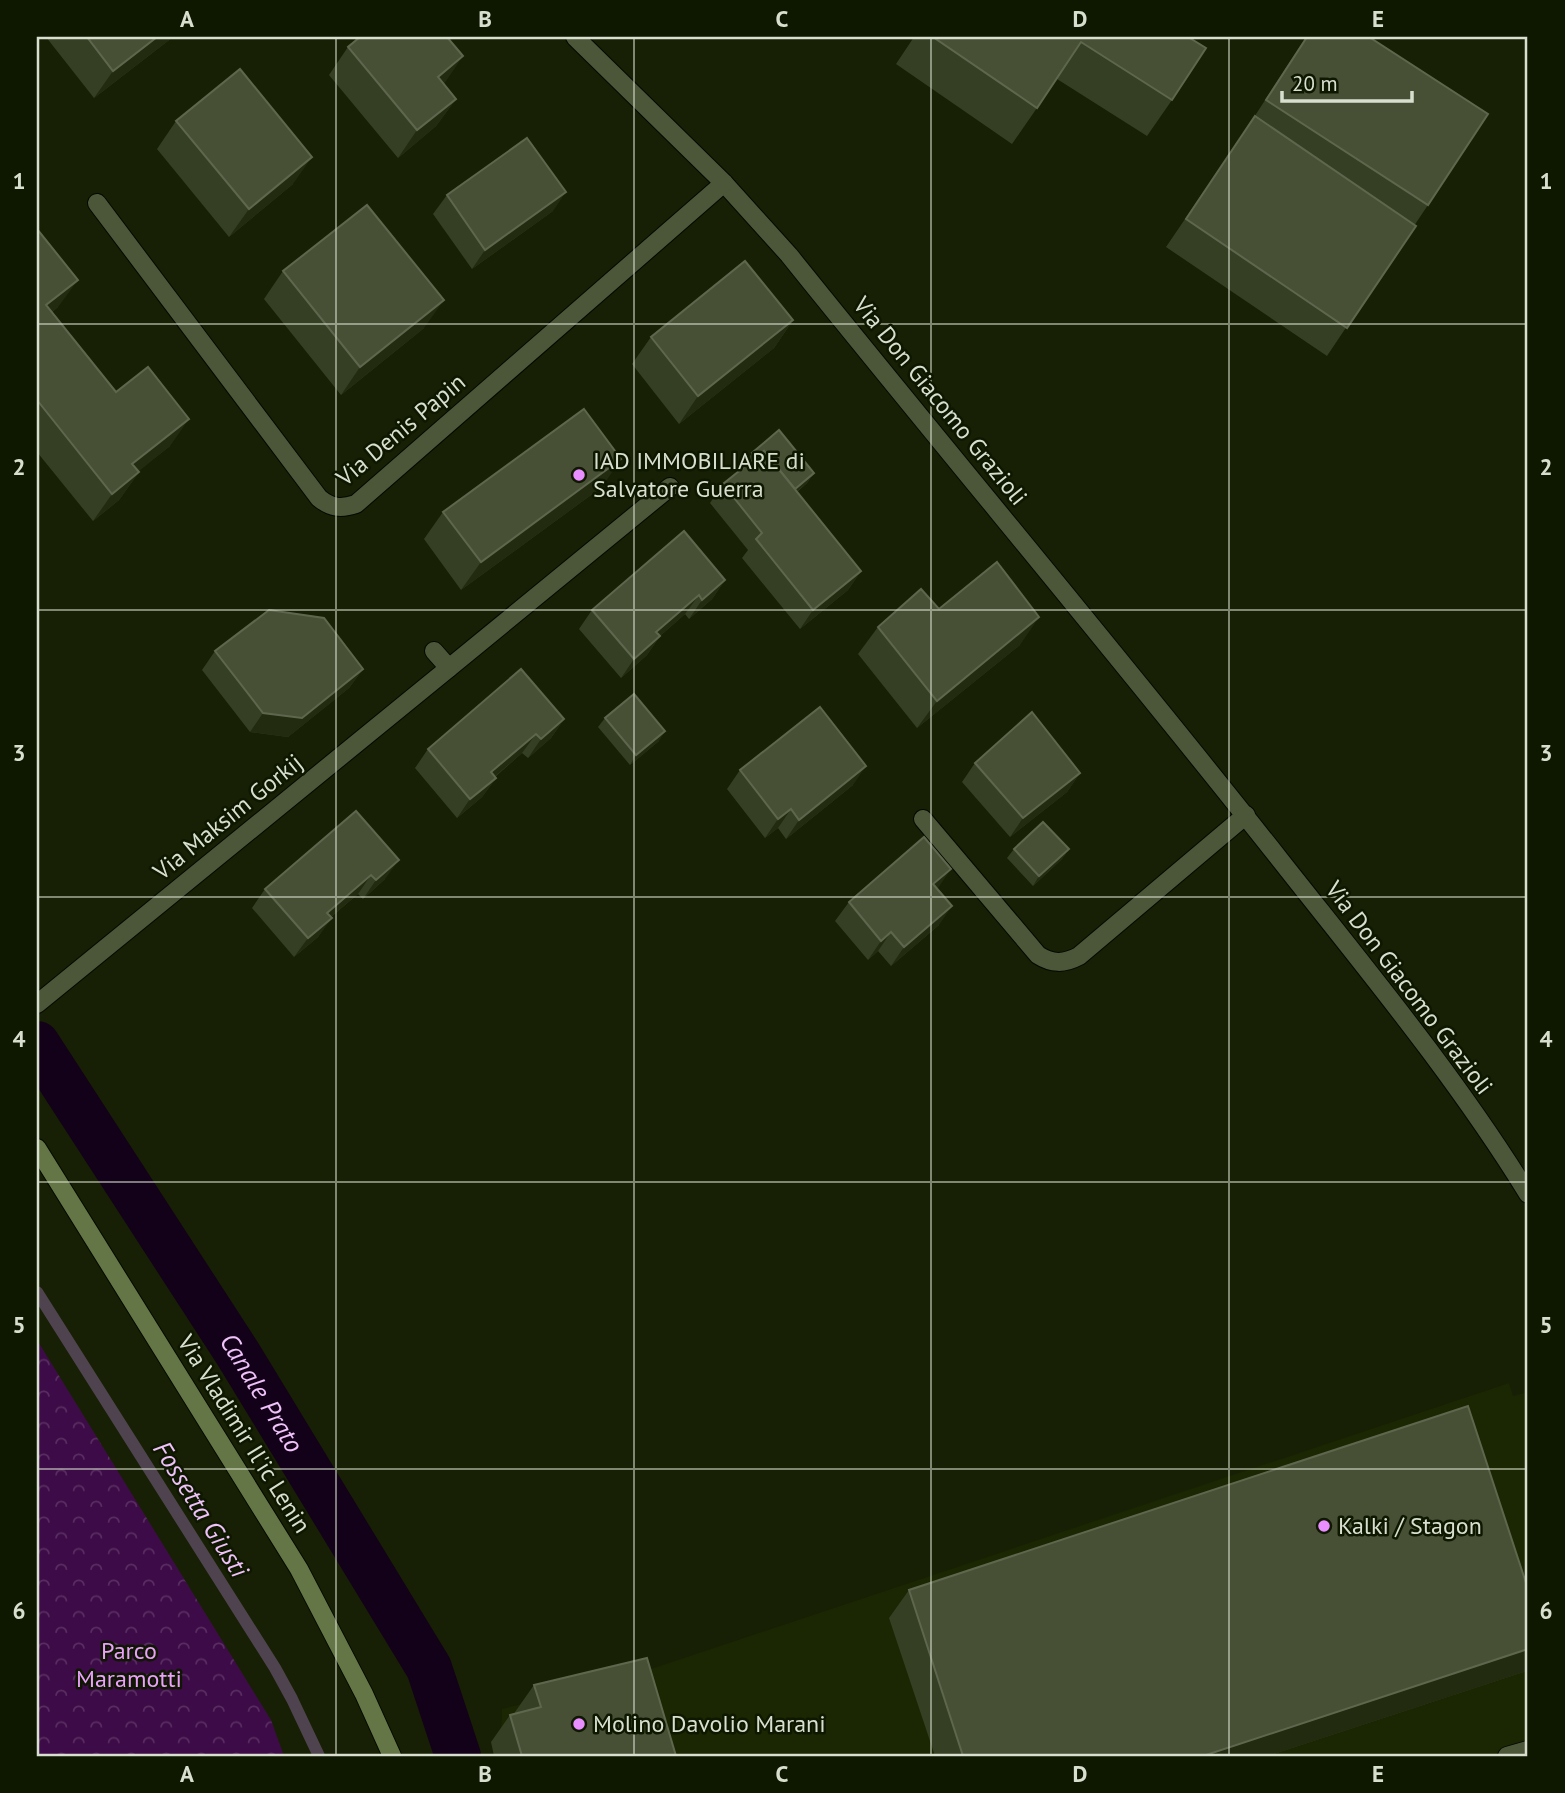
<svg xmlns="http://www.w3.org/2000/svg" width="1565" height="1793" viewBox="0 0 1565 1793" font-family="'PT Sans',sans-serif">
<style>
.built{fill:#1b2602}
.forest{fill:url(#forest-crowns)}
.lines{fill:none;stroke-linecap:round;stroke-linejoin:round}
.stream{stroke:#4e434f;stroke-width:12}
.canal{stroke:#130019;stroke-width:46}
.service-casing{stroke:#040900;stroke-width:20}
.minor-casing{stroke:#040900;stroke-width:20}
.secondary-casing{stroke:#040900;stroke-width:20}
.service{stroke:#4c5739;stroke-width:18}
.minor{stroke:#4c5739;stroke-width:18}
.secondary{stroke:#657646;stroke-width:18}
.wall{fill:#353f23}
.shaded-wall{fill:#222b0f}
.building{fill:#475035;stroke:#5e674d;stroke-width:2}
.grid{fill:none;stroke:#d8dfce;stroke-width:2;stroke-opacity:0.55}
.poi-dot{fill:#e98efe;stroke:#0e1700;stroke-width:2.5}
.labels{text-anchor:middle;stroke-width:5;stroke-linejoin:round;paint-order:stroke}
.street-label{font-size:24px;fill:#d8dfce;stroke:#0e1700}
.poi-label{font-size:24px;fill:#d8dfce;stroke:#0e1700;text-anchor:start}
.park-label{font-size:24px;fill:#eba0fc;stroke:#0e1700}
.water-label{font-size:26px;font-style:italic;fill:#efc2f9;stroke:#0e1700}
.neatline{fill:none;stroke:#d8dfce;stroke-width:2.5}
.grid-label{font-size:23px;text-anchor:middle;font-weight:bold;fill:#d8dfce}
</style>
<defs>
<pattern id="forest-crowns" width="20" height="18" patternUnits="userSpaceOnUse" patternTransform="scale(1.75)"><rect width="20" height="18" fill="#3d0b48"/><path d="M2 6a3 3 0 1 1 6 0M12 15a3 3 0 1 1 6 0" fill="none" stroke="#582e61"/></pattern>
</defs>
<rect width="100%" height="100%" fill="#172004"/>
<polygon class="built" points="1509,1383 1513,1396 1528,1392 1528,1756 500,1756 502,1709 630,1676"/>
<polygon class="forest" points="37,1340 271,1720 284,1756 37,1756"/>
<g class="lines">
<polyline class="stream" points="37,1292 275,1668 292,1699 319,1756"/>
<path class="canal" id="s1" d="M 37,1044 L 238,1354 L 429,1668 L 458,1756"/>
<defs>
<polyline id="service" points="1507,1756 1528,1750"/>
<g id="minor">
<path d="M 575,37 L 724,183 L 789,255 C 952,458 1120,657 1281,861 C 1367,970 1456,1077 1528,1194"/>
<path d="M 97,203 L 319,498 C 331,508 341,509 356,504 L 724,183"/>
<polyline points="449,668 670,487"/>
<path d="M 923,819 L 1038,955 C 1052,964 1064,964 1079,956 L 1246,815"/>
<polyline points="37,1004 449,668 434,651"/>
</g>
<polyline id="secondary" points="37,1148 299,1569 364,1694 392,1756"/>
</defs>
<use href="#service" class="service-casing"/>
<use href="#minor" class="minor-casing"/>
<use href="#secondary" class="secondary-casing"/>
<use href="#service" class="service"/>
<use href="#minor" class="minor"/>
<use href="#secondary" class="secondary"/>
</g>
<g class="wall">
<polygon points="46,37 173,37 94,98"/>
<polygon points="357,37 447,37 443,84 456,99 436,126 398,158 329,75 348,47 358,38"/>
<polygon points="914,37 1188,37 1172,100 1147,136 1057,79 1012,144 896,64"/>
<polygon points="1306,37 1369,37 1428,205 1327,356 1166,247 1247,128"/>
<polygon points="176,121 293,184 229,237 157,149"/>
<polygon points="447,195 553,211 472,269 433,214"/>
<polygon points="37,229 58,307 52,312 116,392 170,446 138,471 139,472 119,500 93,521 37,452"/>
<polygon points="283,271 424,328 341,395 264,299"/>
<polygon points="793,320 774,348 679,424 632,364 651,337"/>
<polygon points="752,453 814,473 807,483 797,492 861,571 848,590 800,629 742,558 748,550 710,503 723,484 747,465 745,463"/>
<polygon points="602,487 461,590 424,539 443,512"/>
<polygon points="725,580 712,599 689,619 685,614 660,636 647,655 621,678 579,629 592,610"/>
<polygon points="939,609 1020,645 917,728 858,654 878,627"/>
<polygon points="215,651 363,669 349,688 288,737 250,732 202,670"/>
<polygon points="605,718 659,741 630,765 598,727"/>
<polygon points="564,719 551,738 528,758 522,753 495,777 496,778 482,797 457,818 415,768 428,749"/>
<polygon points="975,763 1080,773 1067,792 1010,837 962,782"/>
<polygon points="740,770 853,785 786,839 778,828 765,838 727,789"/>
<polygon points="356,811 385,879 363,899 358,894 331,917 318,937 294,957 252,908 265,889"/>
<polygon points="1014,849 1069,849 1062,859 1033,886 1007,858"/>
<polygon points="937,888 939,925 891,966 878,951 868,960 835,921 849,902"/>
<polygon points="1528,1589 1528,1669 1527,1671 1268,1756 935,1756 889,1618 909,1590"/>
<polygon points="534,1685 676,1756 494,1756 491,1742 510,1715 515,1713 515,1712"/>
</g>
<g class="shaded-wall">
<polygon points="157,37 173,37 94,98 113,71"/>
<polygon points="463,56 444,84 438,77"/>
<polygon points="456,99 436,126 398,158 417,130"/>
<polygon points="312,157 293,184 229,237 249,209"/>
<polygon points="566,192 553,211 472,269 485,250"/>
<polygon points="78,280 58,307 37,324 46,305"/>
<polygon points="444,300 424,328 341,395 360,367"/>
<polygon points="793,320 774,348 679,424 698,396"/>
<polygon points="189,419 170,446 113,492 132,464"/>
<polygon points="621,459 602,487 461,590 481,562"/>
<polygon points="139,472 119,500 93,521 112,494"/>
<polygon points="814,473 807,483 780,505 786,496"/>
<polygon points="861,571 848,590 800,629 813,610"/>
<polygon points="725,580 712,599 689,619 702,600"/>
<polygon points="699,595 685,614 643,651 656,632"/>
<polygon points="1039,617 1020,645 917,728 937,701"/>
<polygon points="660,636 647,655 621,678 634,659"/>
<polygon points="363,669 349,688 288,737 250,732 263,713"/>
<polygon points="564,719 551,738 528,758 541,739"/>
<polygon points="665,731 659,741 630,765 636,755"/>
<polygon points="536,734 522,753 478,791 491,772"/>
<polygon points="866,766 853,785 786,839 799,820"/>
<polygon points="1080,773 1067,792 1010,837 1023,818"/>
<polygon points="496,778 482,797 457,818 470,799"/>
<polygon points="791,809 778,828 765,838 778,819"/>
<polygon points="1069,849 1062,859 1033,886 1039,876"/>
<polygon points="399,860 385,879 363,899 376,880"/>
<polygon points="951,869 938,888 920,903 933,884"/>
<polygon points="371,875 358,894 314,931 327,913"/>
<polygon points="952,906 939,925 891,966 904,947"/>
<polygon points="332,918 318,937 294,957 308,938"/>
<polygon points="891,932 878,951 868,960 881,941"/>
<polygon points="1528,1649 1528,1669 1527,1671 1268,1756 1203,1756"/>
</g>
<g class="building">
<polygon points="87,37 157,37 113,71"/>
<polygon points="360,37 447,37 463,56 438,77 456,99 417,130 348,47"/>
<polygon points="933,37 1188,37 1206,48 1172,100 1081,42 1037,108"/>
<polygon points="1307,37 1369,37 1488,114 1428,205 1266,100"/>
<polygon points="240,69 312,157 249,209 176,121"/>
<polygon points="1255,116 1416,226 1347,328 1186,219"/>
<polygon points="527,138 566,192 485,250 447,195"/>
<polygon points="367,205 444,300 360,367 283,271"/>
<polygon points="37,229 78,280 46,305 116,392 148,367 189,419 132,464 139,472 112,494 37,400"/>
<polygon points="745,261 793,320 698,396 651,337"/>
<polygon points="584,409 621,459 481,562 443,512"/>
<polygon points="779,430 814,473 795,489 764,451 756,458 752,453"/>
<polygon points="764,451 861,571 813,610 756,539 762,533 723,484"/>
<polygon points="684,531 725,580 702,600 699,595 656,632 660,636 634,659 592,610"/>
<polygon points="997,562 1039,617 937,701 878,627 921,589 939,609"/>
<polygon points="269,610 324,618 363,669 302,718 263,713 215,651"/>
<polygon points="521,669 564,719 541,739 536,734 491,772 496,778 470,799 428,749"/>
<polygon points="634,694 665,731 636,755 605,718"/>
<polygon points="820,707 866,766 799,820 791,809 778,819 740,770"/>
<polygon points="1032,712 1080,773 1023,818 975,763"/>
<polygon points="356,811 399,860 376,880 371,875 327,913 332,918 308,938 265,889"/>
<polygon points="1043,822 1069,849 1039,876 1014,849"/>
<polygon points="924,837 951,869 933,884 952,906 904,947 891,932 881,941 849,902"/>
<polygon points="1468,1406 1528,1589 1528,1649 1203,1756 963,1756 909,1590"/>
<polygon points="647,1658 676,1756 522,1756 510,1715 541,1707 534,1685"/>
</g>
<path class="grid" d="M 336,37 L 336,1756M 634,37 L 634,1756M 931,37 L 931,1756M 1229,37 L 1229,1756M 37,324 L 1528,324M 37,610 L 1528,610M 37,897 L 1528,897M 37,1182 L 1528,1182M 37,1469 L 1528,1469"/>
<g class="poi-dot">
<circle cx="579" cy="475" r="7"/>
<circle cx="1324" cy="1526" r="7"/>
<circle cx="579" cy="1724" r="7"/>
</g>
<g class="labels">
<g class="street-label">
<text transform="translate(940 401) rotate(51)" y="8">Via Don Giacomo Grazioli</text>
<text transform="translate(401 430) rotate(-40)" y="8">Via Denis Papin</text>
<text transform="translate(228 817) rotate(-39)" y="8">Via Maksim Gorkij</text>
<text transform="translate(1409 988) rotate(53)" y="8">Via Don Giacomo Grazioli</text>
<text transform="translate(244 1434) rotate(58)" y="8">Via Vladimir Il'ic Lenin</text>
</g>
<g class="poi-label">
<text x="593" y="469">IAD IMMOBILIARE di<tspan x="593" dy="28">Salvatore Guerra</tspan></text>
<text x="1338" y="1534">Kalki / Stagon</text>
<text x="593" y="1732">Molino Davolio Marani</text>
</g>
<g class="park-label">
<text x="129" y="1659">Parco<tspan x="129" dy="28">Maramotti</tspan></text>
</g>
<g class="water-label">
<text dy="9" stroke="none"><textPath href="#s1" startOffset="415">Canale Prato</textPath></text>
<text transform="translate(201 1509) rotate(58)" y="9">Fossetta Giusti</text>
</g>
</g>
<rect width="1565" height="1793" fill="none" stroke="#0e1700" stroke-width="77"/>
<path d="M1282 91v10h130v-10" fill="none" stroke="#d8dfce" stroke-width="3.5"/>
<text x="1292" y="91" font-size="21" fill="#d8dfce" stroke="#0e1700" stroke-width="5" paint-order="stroke">20 m</text>
<rect x="38" y="38" width="1488" height="1717" class="neatline"/>
<g class="grid-label">
<text x="187" y="27">A</text>
<text x="485" y="27">B</text>
<text x="782" y="27">C</text>
<text x="1080" y="27">D</text>
<text x="1378" y="27">E</text>
<text x="19" y="189">1</text>
<text x="1546" y="189">1</text>
<text x="19" y="475">2</text>
<text x="1546" y="475">2</text>
<text x="19" y="761">3</text>
<text x="1546" y="761">3</text>
<text x="19" y="1047">4</text>
<text x="1546" y="1047">4</text>
<text x="19" y="1333">5</text>
<text x="1546" y="1333">5</text>
<text x="19" y="1619">6</text>
<text x="1546" y="1619">6</text>
<text x="187" y="1782">A</text>
<text x="485" y="1782">B</text>
<text x="782" y="1782">C</text>
<text x="1080" y="1782">D</text>
<text x="1378" y="1782">E</text>
</g>
</svg>
